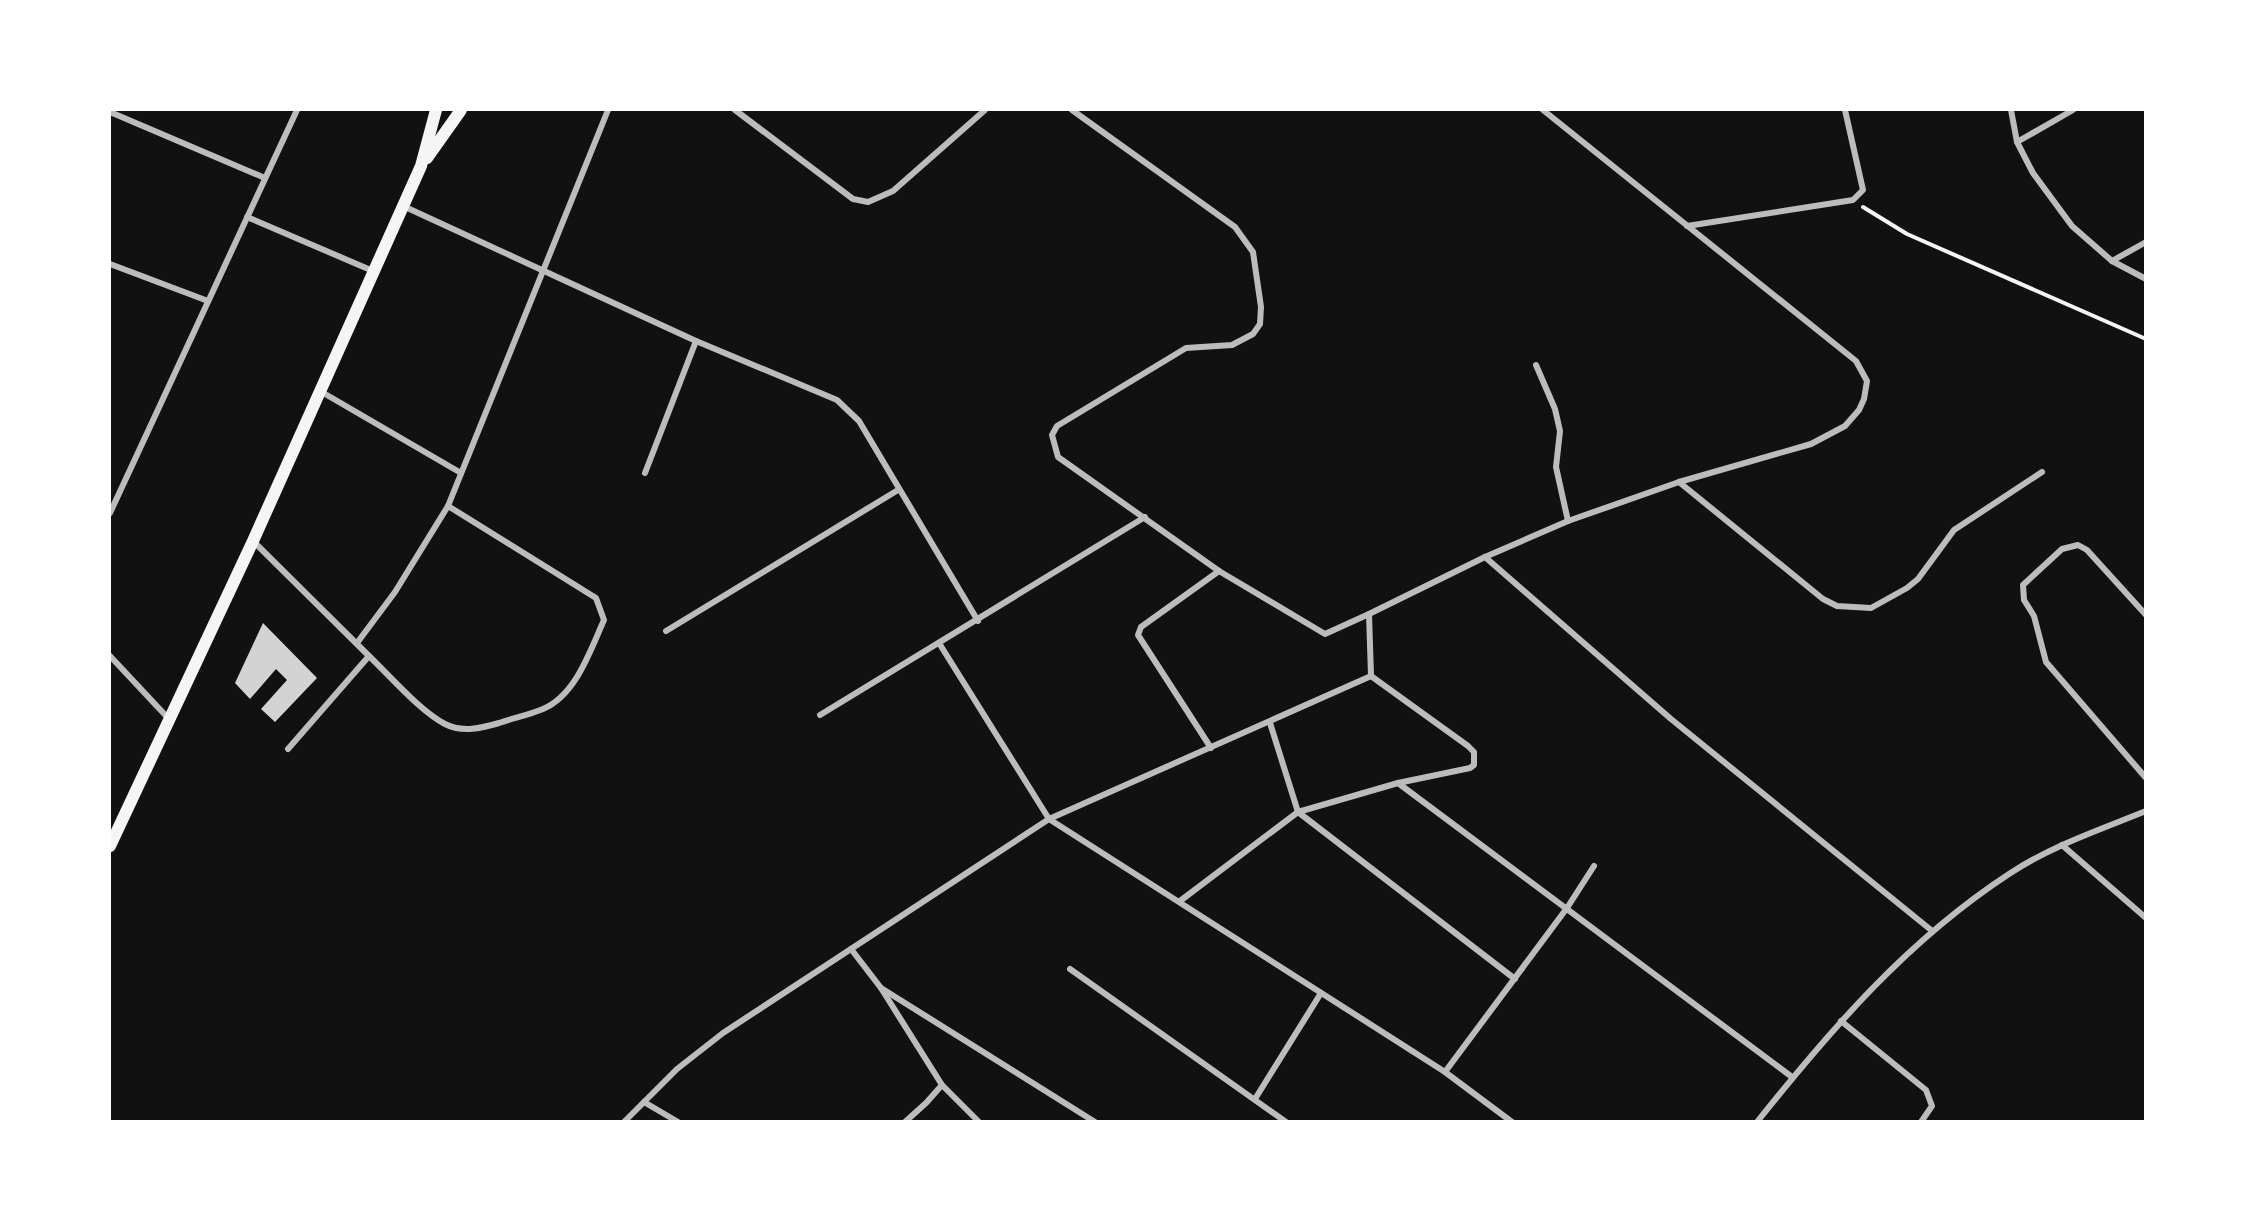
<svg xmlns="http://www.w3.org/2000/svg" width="2255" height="1231" viewBox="0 0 2255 1231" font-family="'Open Sans',sans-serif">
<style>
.building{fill:#d3d3d3}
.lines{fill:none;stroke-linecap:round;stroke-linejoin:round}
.path{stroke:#f5f5f5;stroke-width:4}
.minor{stroke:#bcbcbc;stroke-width:6}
.secondary{stroke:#f5f5f5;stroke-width:12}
</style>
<rect width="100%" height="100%" fill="#111"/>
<polygon class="building" points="263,623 317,678 275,722 261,709 287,680 276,669 250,699 235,683"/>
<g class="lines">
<polyline class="path" points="1863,207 1907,234 2146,339"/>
<g class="minor">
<polyline points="735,110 853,199 868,202 893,191 985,110"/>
<polyline points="1072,110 1235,227 1253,252 1261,307 1260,324 1253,334 1232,345 1186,348 1057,426 1052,435 1058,457 1219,571 1325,634 1369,614"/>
<polyline points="2011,110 2017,142 2033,173 2072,226 2112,261 2146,279"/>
<polyline points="110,112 265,178"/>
<polyline points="2017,142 2073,110"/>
<polyline points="403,206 696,341 837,400 859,421 978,621"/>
<polyline points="247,217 373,271"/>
<polyline points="1687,226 1853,200 1863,190 1845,110"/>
<polyline points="2112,261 2146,242"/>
<polyline points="110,264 208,301"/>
<polyline points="1536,365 1555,409 1560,431 1556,467 1568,521"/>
<polyline points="320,391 461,473"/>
<polyline points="645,473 696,341"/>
<polyline points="1679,482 1823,599 1837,606 1871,608 1907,588 1918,579 1954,530 2042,472"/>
<polyline points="110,513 297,110"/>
<polyline points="253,541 369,656"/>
<polyline points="1485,557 1671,719 1931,930"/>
<polyline points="2146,615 2087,550 2078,545 2062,549 2023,585 2024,600 2034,616 2046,662 2146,778"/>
<polyline points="666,631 898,490"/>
<polyline points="357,643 395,592 448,506 608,110"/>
<polyline points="939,643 1049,819 1445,1072 1512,1122"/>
<polyline points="110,656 168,718"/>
<polyline points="1371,676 1369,614 1485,557 1568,521 1679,482 1811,444 1845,426 1859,410 1864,399 1867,381 1856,361 1543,110"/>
<polyline points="820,715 1145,517"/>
<polyline points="1270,723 1298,812 1515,979"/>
<polyline points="1211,748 1138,635 1141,627 1219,571"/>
<path d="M 288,749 L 369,656 C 390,676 420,711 445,724 C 462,733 482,728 499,723 C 513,718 529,715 543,709 C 576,695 590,651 604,620 L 596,598 L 448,506"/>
<polyline points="1398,783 1792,1077"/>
<polyline points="2062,845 2146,918"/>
<polyline points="1180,901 1298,812 1398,783 1470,768 1474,765 1474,752 1468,746 1371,676"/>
<polyline points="851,949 881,988 942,1085 926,1103 905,1122"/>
<polyline points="1070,969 1286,1122"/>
<polyline points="881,988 1095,1122"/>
<polyline points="1841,1021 1926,1090 1932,1106 1921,1122"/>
<polyline points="1445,1072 1567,908 1594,866"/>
<polyline points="942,1085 979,1122"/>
<polyline points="1255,1099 1321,993"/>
<polyline points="644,1102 678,1122"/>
<polyline points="624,1122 677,1069 723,1033 1049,819 1371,676"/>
<path d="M 1757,1122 C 1832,1028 1908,940 2009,874 C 2051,846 2099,830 2146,811"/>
</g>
<g class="secondary">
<polyline points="427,158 461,110"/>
<polyline points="110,846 253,541 421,166 436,110"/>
</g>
</g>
<rect width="2255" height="1231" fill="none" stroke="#ffffff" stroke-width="222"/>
</svg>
